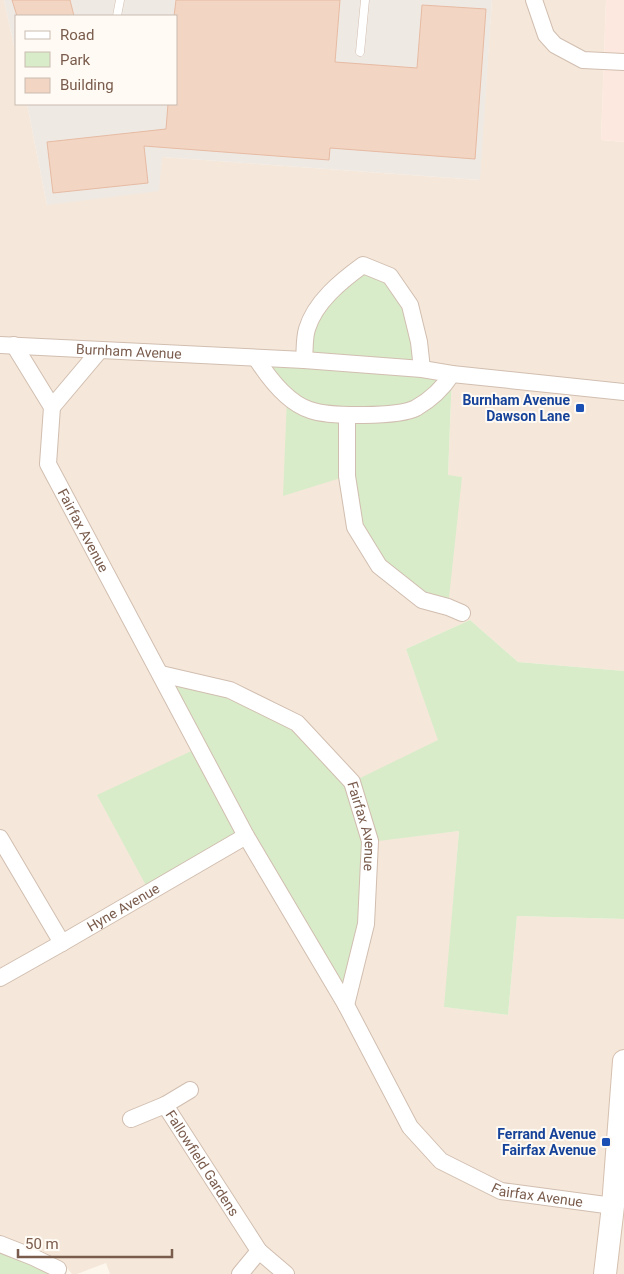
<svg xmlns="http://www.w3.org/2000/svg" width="624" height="1274" viewBox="0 0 624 1274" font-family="Roboto,sans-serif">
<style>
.residential{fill:#f5e8da;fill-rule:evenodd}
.commercial{fill:#fde8e0}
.industrial{fill:#efe9e4}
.green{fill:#d8ecc9}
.building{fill:#f3d5c3;stroke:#e6bba3}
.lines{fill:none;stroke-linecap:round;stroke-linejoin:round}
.lane-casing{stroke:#d1beb0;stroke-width:9}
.street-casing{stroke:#d1beb0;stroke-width:18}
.secondary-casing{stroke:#d6c0b0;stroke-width:24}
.lane{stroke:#fff;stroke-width:8}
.street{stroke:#fff;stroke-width:16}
.secondary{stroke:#fff;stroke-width:22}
.transit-dot{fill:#1a4fb4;stroke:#fffaf3;stroke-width:2}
.labels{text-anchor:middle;stroke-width:4;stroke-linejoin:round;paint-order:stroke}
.street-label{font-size:14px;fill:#7a5c4d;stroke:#fffaf3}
.transit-label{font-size:14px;font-weight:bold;fill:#164399;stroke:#fffaf3;text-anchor:end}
</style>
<rect width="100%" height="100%" fill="#fdf6ec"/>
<path class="residential" d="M 0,0 L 4,0 L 16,55 L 16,104 L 27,104 L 47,205 L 162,157 L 479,180 L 492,0 L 606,0 L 601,140 L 624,142 L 624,671 L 518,662 L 470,620 L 406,649 L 439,740 L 246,836 L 370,841 L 459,831 L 445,1007 L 508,1015 L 517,916 L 624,919 L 624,1274 L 110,1274 L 106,1263 L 77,1274 L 72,1274 L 67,1268 L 42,1251 L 0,1237 ZM 452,375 L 448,476 L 462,477 L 347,476 L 287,397 Z"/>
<polygon class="commercial" points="606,0 624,0 624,142 601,140"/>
<polygon class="industrial" points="4,0 492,0 480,180 162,157 159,191 47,205 27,104 176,104 176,16 16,16 16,55"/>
<g class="green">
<polygon points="363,265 390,276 410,305 422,369 452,374 448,475 462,477 448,607 379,566 355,527 347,476 283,496 287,397 256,358 303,360 307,329"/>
<polygon points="470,620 518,662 624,671 624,919 517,916 508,1015 444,1007 459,831 370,842 346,1005 247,836 149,891 97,795 200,747 161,674 230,690 297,723 352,782 438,740 406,649"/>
<polygon points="0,1249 32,1263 49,1274 0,1274"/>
</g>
<g class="building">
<polygon points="12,0 70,0 74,16 17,16"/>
<polygon points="176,0 340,0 335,62 417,68 422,5 486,9 475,159 330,148 329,160 144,146 148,183 53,193 47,142 166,129 168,104 176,104 176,16 174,16"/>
</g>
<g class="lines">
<defs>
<g id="lane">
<polyline points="117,16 120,0"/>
<polyline points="360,52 365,0"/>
</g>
<g id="street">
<polyline points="534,0 546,35 555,45 583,60 624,62"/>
<path id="s1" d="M 0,345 L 304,360 L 422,369 L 452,374 L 624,392"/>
<path id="s2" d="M 14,345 L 52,407 L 48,464 L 246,836 L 346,1005 L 410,1127 L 441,1161 L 501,1191 L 613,1206"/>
<path d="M 256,358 C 268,377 288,403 310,410 C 329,417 399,417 416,408 C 430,400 443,388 452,374"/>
<path d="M 304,360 C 305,350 304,339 307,329 C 315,302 341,281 363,265 L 390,276 L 410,305 L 419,342 L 422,369"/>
<polyline points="52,407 100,350"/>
<polyline points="347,415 347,476 355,527 379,566 422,600 448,607 462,613"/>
<path id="s3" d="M 161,674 L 230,690 L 297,723 L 352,782 L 370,841 L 366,924 L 346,1005"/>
<polyline points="0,838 62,943"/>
<path id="s4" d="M 0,978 L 62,943 L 246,836"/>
<polyline points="165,1105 190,1090"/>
<path id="s5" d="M 131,1119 L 165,1105 L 259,1251 L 286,1274"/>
<polyline points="0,1244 33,1257 58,1269"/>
<polyline points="240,1274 259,1251"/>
</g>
<polyline id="secondary" points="605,1274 613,1206 624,1061"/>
</defs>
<use href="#lane" class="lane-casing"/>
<use href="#street" class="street-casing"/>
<use href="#secondary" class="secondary-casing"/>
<use href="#lane" class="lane"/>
<use href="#street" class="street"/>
<use href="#secondary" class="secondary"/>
</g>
<g class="transit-dot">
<rect x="575" y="403" width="10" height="10" rx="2.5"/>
<rect x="601" y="1137" width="10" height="10" rx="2.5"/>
</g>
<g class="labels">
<g class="street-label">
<text dy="5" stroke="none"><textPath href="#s1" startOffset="129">Burnham Avenue</textPath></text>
<text dy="5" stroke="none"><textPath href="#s2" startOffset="205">Fairfax Avenue</textPath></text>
<text dy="5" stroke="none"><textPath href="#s3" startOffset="272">Fairfax Avenue</textPath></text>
<text dy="5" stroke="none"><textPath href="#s4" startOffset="142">Hyne Avenue</textPath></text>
<text dy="5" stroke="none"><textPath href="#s5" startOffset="106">Fallowfield Gardens</textPath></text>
<text dy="5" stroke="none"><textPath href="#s2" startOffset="1035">Fairfax Avenue</textPath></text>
</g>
<g class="transit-label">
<text x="570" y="405">Burnham Avenue<tspan x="570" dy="16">Dawson Lane</tspan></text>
<text x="596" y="1139">Ferrand Avenue<tspan x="596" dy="16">Fairfax Avenue</tspan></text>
</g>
</g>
<rect x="15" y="15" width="162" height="90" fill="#fffaf3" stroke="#cabbb1"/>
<rect x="25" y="31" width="25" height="8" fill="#ffffff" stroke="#cabbb1"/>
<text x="60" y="40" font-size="15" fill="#7a5c4d">Road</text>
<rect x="25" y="52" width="25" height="15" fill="#d8ecc9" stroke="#cabbb1"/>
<text x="60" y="65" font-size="15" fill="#7a5c4d">Park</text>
<rect x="25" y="78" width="25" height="15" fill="#f3d5c3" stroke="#cabbb1"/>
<text x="60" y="90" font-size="15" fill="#7a5c4d">Building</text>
<path d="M18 1249v8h154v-8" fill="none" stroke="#7a5c4d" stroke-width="2.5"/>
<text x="25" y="1249" font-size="15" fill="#7a5c4d" stroke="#fffaf3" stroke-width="4" paint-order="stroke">50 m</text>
</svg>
